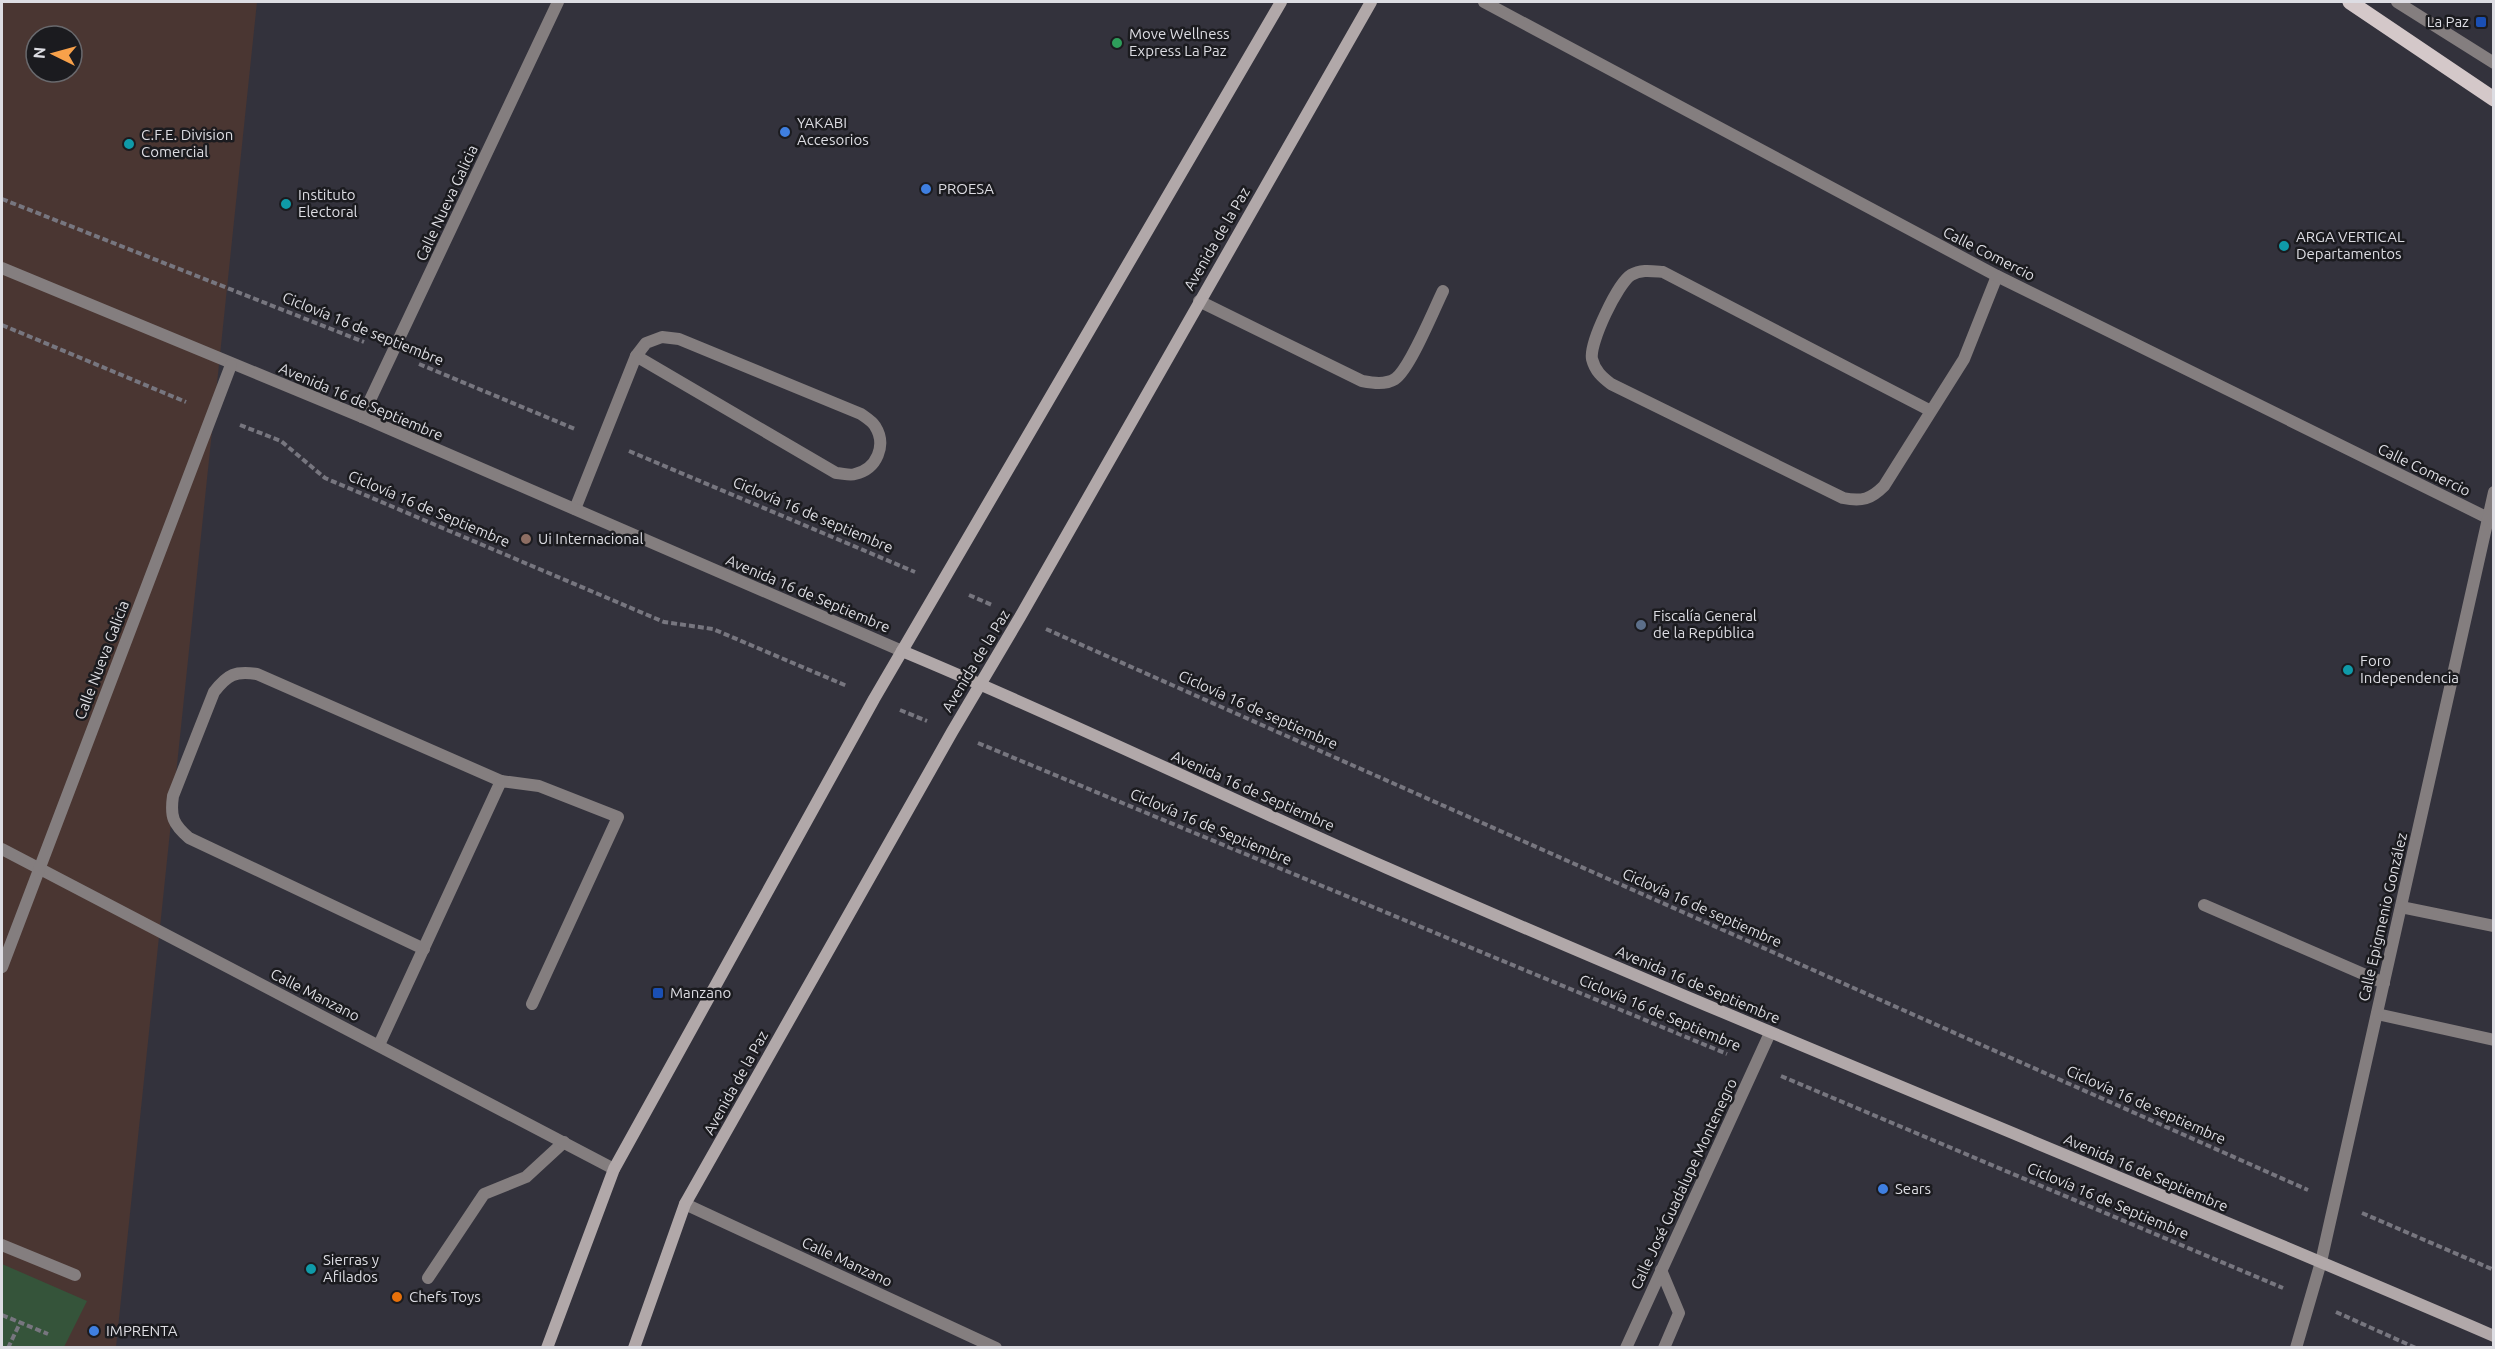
<svg xmlns="http://www.w3.org/2000/svg" width="2495" height="1349" viewBox="0 0 2495 1349" font-family="Ubuntu,sans-serif">
<style>
.commercial{fill:#4a3632;fill-rule:evenodd}
.green{fill:#35543a}
.lines{fill:none;stroke-linecap:round;stroke-linejoin:round}
.path{stroke:#77767f;stroke-width:4;stroke-dasharray:6 3;stroke-linecap:butt}
.lane{stroke:#847e7f;stroke-width:12}
.street{stroke:#847e7f;stroke-width:12}
.secondary{stroke:#b1a8a9;stroke-width:12}
.primary{stroke:#d4c8c9;stroke-width:15}
.transit-dot{fill:#1a4fb4;stroke:#1b1b1f;stroke-width:2}
.leisure-dot{fill:#2e9e5b;stroke:#1b1b1f;stroke-width:2}
.shop-dot{fill:#3f7fe0;stroke:#1b1b1f;stroke-width:2}
.culture-dot{fill:#0f9aa8;stroke:#1b1b1f;stroke-width:2}
.education-dot{fill:#8d6e63;stroke:#1b1b1f;stroke-width:2}
.service-dot{fill:#5c6f8a;stroke:#1b1b1f;stroke-width:2}
.food-dot{fill:#e8710a;stroke:#1b1b1f;stroke-width:2}
.labels{text-anchor:middle;stroke-width:5;stroke-linejoin:round;paint-order:stroke}
.poi-label{font-size:15px;fill:#dddde3;stroke:#1b1b1f;text-anchor:start}
.street-label{font-size:15px;fill:#dddde3;stroke:#1b1b1f}
</style>
<rect width="100%" height="100%" fill="#33323c"/>
<path class="commercial" d="M 2,2 L 257,2 L 116,1347 L 2,1348 ZM 36,36 L 72,36 L 72,72 L 36,72 Z"/>
<polygon class="green" points="2,1264 87,1301 64,1347 2,1347"/>
<g class="lines">
<g class="path">
<polyline points="2,199 364,342"/>
<polyline points="2,325 186,402"/>
<polyline points="419,364 575,429"/>
<polyline points="240,425 281,441 325,478 664,622 713,629 847,686"/>
<polyline points="629,451 915,572"/>
<polyline points="969,595 992,605"/>
<polyline points="1046,629 2308,1190"/>
<polyline points="900,710 927,721"/>
<polyline points="978,743 1727,1054"/>
<polyline points="1781,1076 2283,1288"/>
<polyline points="2362,1213 2494,1270"/>
<polyline points="2336,1312 2416,1348"/>
<polyline points="2,1315 48,1334"/>
<polyline points="8,1348 20,1323"/>
</g>
<g class="lane">
<polyline points="2397,2 2494,63"/>
<path d="M 1199,301 L 1362,381 C 1373,383 1385,385 1395,379 C 1410,369 1434,309 1443,291"/>
<path d="M 662,337 L 679,339 L 861,414 C 865,417 872,421 875,426 C 887,445 877,469 855,474 C 850,476 842,473 836,473 L 636,356 L 646,343 Z"/>
<path d="M 1931,411 L 1663,272 C 1652,271 1641,269 1631,275 C 1618,283 1589,343 1592,359 C 1595,371 1602,377 1611,384 L 1843,498 C 1862,502 1871,499 1884,486 L 1964,359 L 1997,276"/>
<polyline points="575,509 636,356"/>
<polyline points="2204,905 2384,983"/>
<polyline points="2401,907 2494,926"/>
<path d="M 424,949 L 189,838 C 173,824 170,817 173,796 L 214,692 C 228,674 235,671 257,674 L 501,781"/>
<polyline points="2377,1014 2494,1040"/>
<polyline points="379,1045 501,781 539,786 618,817 532,1004"/>
<polyline points="2,1245 75,1275"/>
<polyline points="1661,1270 1679,1313 1664,1348"/>
<polyline points="428,1278 484,1194 526,1177 564,1142"/>
</g>
<g class="street">
<polyline points="1484,2 1997,276 2488,518"/>
<polyline points="2,268 362,417 902,651"/>
<polyline points="362,417 558,2"/>
<polyline points="2,849 614,1169"/>
<polyline points="2,967 231,365"/>
<polyline points="685,1204 996,1348"/>
<polyline points="1626,1348 1770,1033"/>
<polyline points="2296,1348 2321,1262 2494,492"/>
</g>
<g class="secondary">
<path d="M 902,651 C 1066,719 1225,797 1387,868 C 1753,1029 2126,1177 2494,1336"/>
<polyline points="547,1348 614,1169 874,699 1281,2"/>
<polyline points="634,1348 685,1204 952,732 1020,617 1371,2"/>
</g>
<polyline class="primary" points="2350,2 2494,99"/>
</g>
<g class="transit-dot">
<rect x="2475" y="16" width="12" height="12" rx="3"/>
<rect x="652" y="987" width="12" height="12" rx="3"/>
</g>
<circle class="leisure-dot" cx="1117" cy="43" r="6"/>
<g class="shop-dot">
<circle cx="785" cy="132" r="6"/>
<circle cx="926" cy="189" r="6"/>
<circle cx="1883" cy="1189" r="6"/>
<circle cx="94" cy="1331" r="6"/>
</g>
<g class="culture-dot">
<circle cx="129" cy="144" r="6"/>
<circle cx="286" cy="204" r="6"/>
<circle cx="2284" cy="246" r="6"/>
<circle cx="2348" cy="670" r="6"/>
<circle cx="311" cy="1269" r="6"/>
</g>
<circle class="education-dot" cx="526" cy="539" r="6"/>
<circle class="service-dot" cx="1641" cy="625" r="6"/>
<circle class="food-dot" cx="397" cy="1297" r="6"/>
<g class="labels">
<g class="poi-label">
<text x="2469" y="27" text-anchor="end">La Paz</text>
<text x="1129" y="39">Move Wellness<tspan x="1129" dy="17">Express La Paz</tspan></text>
<text x="797" y="128">YAKABI<tspan x="797" dy="17">Accesorios</tspan></text>
<text x="141" y="140">C.F.E. Division<tspan x="141" dy="17">Comercial</tspan></text>
<text x="938" y="194">PROESA</text>
<text x="298" y="200">Instituto<tspan x="298" dy="17">Electoral</tspan></text>
<text x="2296" y="242">ARGA VERTICAL<tspan x="2296" dy="17">Departamentos</tspan></text>
<text x="538" y="544">Ui Internacional</text>
<text x="1653" y="621">Fiscalía General<tspan x="1653" dy="17">de la República</tspan></text>
<text x="2360" y="666">Foro<tspan x="2360" dy="17">Independencia</tspan></text>
<text x="670" y="998">Manzano</text>
<text x="1895" y="1194">Sears</text>
<text x="323" y="1265">Sierras y<tspan x="323" dy="17">Afilados</tspan></text>
<text x="409" y="1302">Chefs Toys</text>
<text x="106" y="1336">IMPRENTA</text>
</g>
<g class="street-label">
<text transform="translate(447 203) rotate(-65)" y="5">Calle Nueva Galicia</text>
<text transform="translate(1217 239) rotate(-60)" y="5">Avenida de la Paz</text>
<text transform="translate(1989 254) rotate(27)" y="5">Calle Comercio</text>
<text transform="translate(363 329) rotate(22)" y="5">Ciclovía 16 de septiembre</text>
<text transform="translate(361 402) rotate(23)" y="5">Avenida 16 de Septiembre</text>
<text transform="translate(2424 470) rotate(26)" y="5">Calle Comercio</text>
<text transform="translate(429 509) rotate(23)" y="5">Ciclovía 16 de Septiembre</text>
<text transform="translate(813 515) rotate(23)" y="5">Ciclovía 16 de septiembre</text>
<text transform="translate(808 594) rotate(23)" y="5">Avenida 16 de Septiembre</text>
<text transform="translate(102 660) rotate(-69)" y="5">Calle Nueva Galicia</text>
<text transform="translate(976 661) rotate(-59)" y="5">Avenida de la Paz</text>
<text transform="translate(1258 710) rotate(24)" y="5">Ciclovía 16 de septiembre</text>
<text transform="translate(1253 791) rotate(24)" y="5">Avenida 16 de Septiembre</text>
<text transform="translate(1211 827) rotate(23)" y="5">Ciclovía 16 de Septiembre</text>
<text transform="translate(1702 908) rotate(24)" y="5">Ciclovía 16 de septiembre</text>
<text transform="translate(2383 917) rotate(-77)" y="5">Calle Epigmenio González</text>
<text transform="translate(1698 985) rotate(23)" y="5">Avenida 16 de Septiembre</text>
<text transform="translate(315 995) rotate(27)" y="5">Calle Manzano</text>
<text transform="translate(1660 1013) rotate(23)" y="5">Ciclovía 16 de Septiembre</text>
<text transform="translate(736 1083) rotate(-61)" y="5">Avenida de la Paz</text>
<text transform="translate(2146 1105) rotate(24)" y="5">Ciclovía 16 de septiembre</text>
<text transform="translate(2146 1173) rotate(23)" y="5">Avenida 16 de Septiembre</text>
<text transform="translate(1684 1184) rotate(-65)" y="5">Calle José Guadalupe Montenegro</text>
<text transform="translate(2108 1201) rotate(23)" y="5">Ciclovía 16 de Septiembre</text>
<text transform="translate(847 1262) rotate(25)" y="5">Calle Manzano</text>
</g>
</g>
<rect width="2495" height="1349" fill="none" stroke="#dddde3" stroke-width="6"/>
<g transform="translate(54 54) rotate(275)"><circle r="28" fill="#1b1b1f" stroke="#69696d" stroke-width="1.5"/>
<path d="M0-4.5L10 22L0 15L-10 22Z" fill="#f8a14a"/>
<text y="-9" font-size="16" font-weight="bold" text-anchor="middle" fill="#dddde3">N</text>
</g>
</svg>
